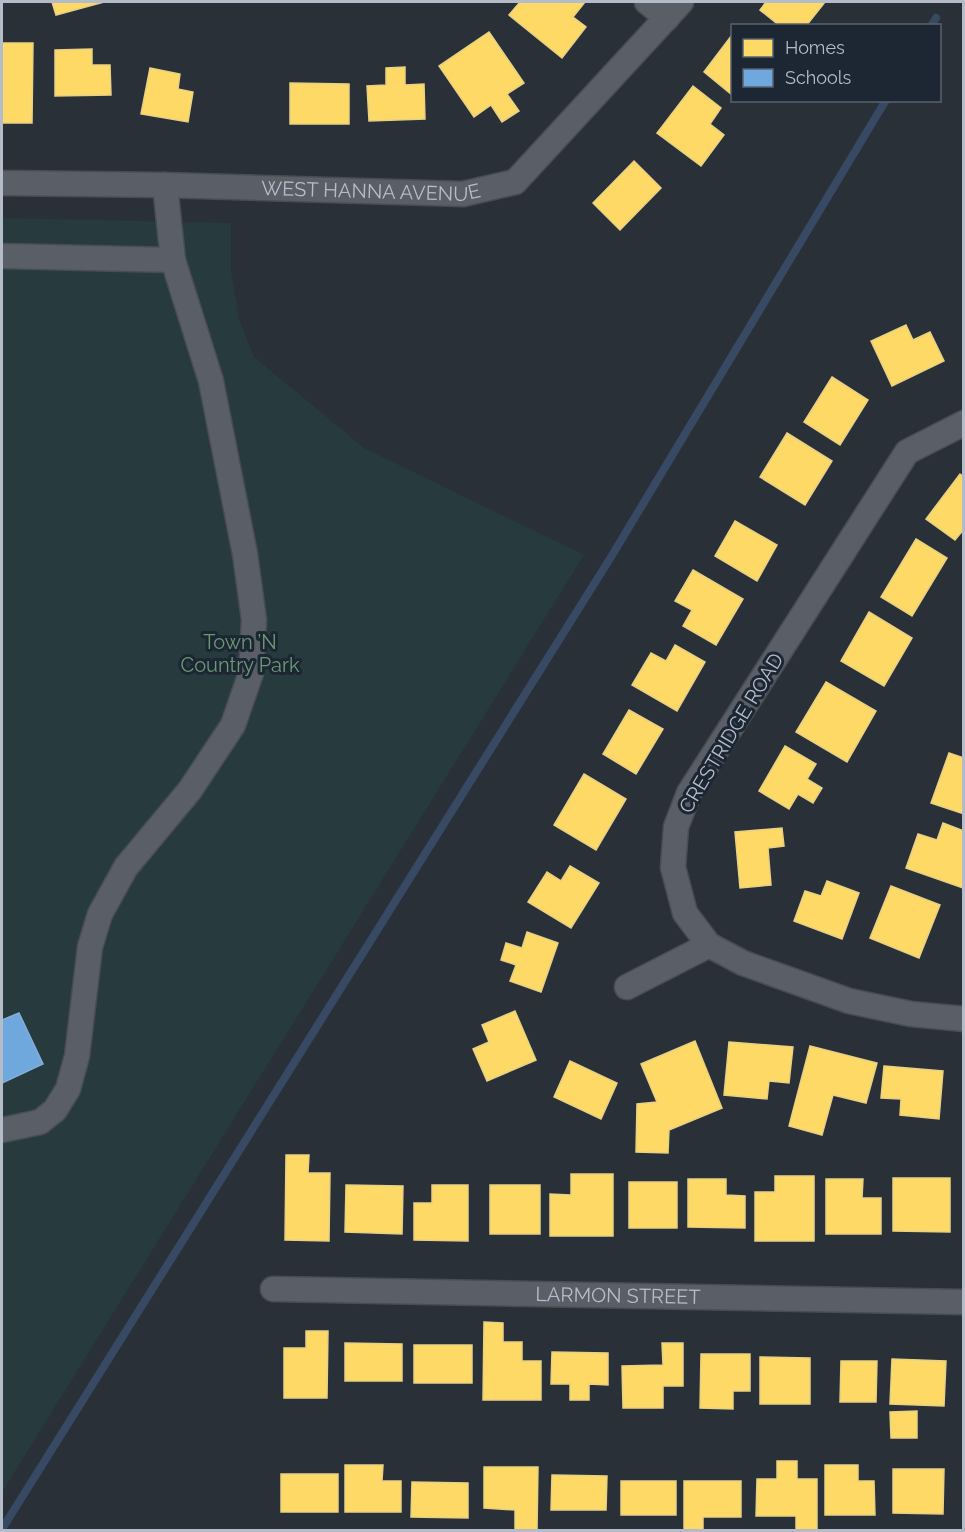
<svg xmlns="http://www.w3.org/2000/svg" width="965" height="1532" viewBox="0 0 965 1532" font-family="Raleway,sans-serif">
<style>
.green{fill:#273a3e}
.homes{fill:#ffd966;stroke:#e8d084;stroke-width:1.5}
.schools{fill:#6fa8dc;stroke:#84aed6;stroke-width:1.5}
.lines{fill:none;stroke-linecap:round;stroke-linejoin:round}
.stream{stroke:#384963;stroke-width:8}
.minor-casing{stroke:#484c53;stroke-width:27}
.minor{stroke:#5a5e66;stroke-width:24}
.labels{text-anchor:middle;stroke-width:6;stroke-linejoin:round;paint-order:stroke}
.street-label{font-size:20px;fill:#b4bcc9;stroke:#1d2633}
.park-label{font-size:20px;fill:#6b9a76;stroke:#1d2633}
</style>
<rect width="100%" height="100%" fill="#2a3038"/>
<polygon class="green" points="2,218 231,223 231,271 239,319 254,357 364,448 584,555 2,1492"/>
<g class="homes">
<polygon points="52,2 104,2 56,15"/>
<polygon points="520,2 585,2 573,17 586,27 562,58 509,15"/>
<polygon points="766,2 825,2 806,26 780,26 760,10"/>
<polygon points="489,32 524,83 507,94 519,111 502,122 491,105 474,117 439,66"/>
<polygon points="732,35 732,95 704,72"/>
<polygon points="2,43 33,43 32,123 2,123"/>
<polygon points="92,49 92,65 110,65 111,95 55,96 55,50"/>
<polygon points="405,67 405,85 424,84 425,119 369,121 367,86 386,85 386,68"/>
<polygon points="150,68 180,74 178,89 193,92 188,122 141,114"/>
<polygon points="290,83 349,84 349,124 290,124"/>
<polygon points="693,86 721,108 710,124 724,135 701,166 657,133"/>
<polygon points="634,161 661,188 620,230 593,203"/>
<polygon points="906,325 913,340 930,332 944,361 892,386 871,341"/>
<polygon points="832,377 868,400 840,445 804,422"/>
<polygon points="787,433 832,461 805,505 760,477"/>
<polygon points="960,474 964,477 964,529 955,540 926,519"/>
<polygon points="735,521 777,545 757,581 715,556"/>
<polygon points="916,539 947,558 912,616 881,597"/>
<polygon points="693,570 743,599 716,645 683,626 692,610 675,601"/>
<polygon points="869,612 912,638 884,686 841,661"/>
<polygon points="675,645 705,662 677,711 632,685 651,653 666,661"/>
<polygon points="826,682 876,711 847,762 796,732"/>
<polygon points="629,710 663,729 636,774 603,754"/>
<polygon points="785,746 816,764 807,779 822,788 813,803 798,794 789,809 759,791"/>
<polygon points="949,753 964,758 964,814 931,803"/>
<polygon points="584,774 626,799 596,850 554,825"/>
<polygon points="943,823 964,831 963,888 906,868 918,834 937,840"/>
<polygon points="782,828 784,846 768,848 771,885 740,888 735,832"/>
<polygon points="570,866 599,883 571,928 528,902 547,872 561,881"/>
<polygon points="827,881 859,893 842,939 794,921 805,891 821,896"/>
<polygon points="891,886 940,905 919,958 870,938"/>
<polygon points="527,932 558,943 541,992 510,981 516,965 501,960 506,943 522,948"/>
<polygon points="515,1011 536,1060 487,1081 473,1049 489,1042 482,1025"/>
<polygon points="695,1041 722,1108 669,1130 668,1153 636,1152 637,1104 657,1102 641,1064"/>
<polygon points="729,1042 793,1047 789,1083 769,1081 767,1099 724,1095"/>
<polygon points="810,1046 877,1063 866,1103 833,1095 822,1135 789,1126"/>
<polygon points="570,1061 617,1083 601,1119 554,1097"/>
<polygon points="884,1066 943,1071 939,1119 900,1115 901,1099 881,1098"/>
<polygon points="286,1155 309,1155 308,1173 330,1173 329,1241 285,1240"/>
<polygon points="571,1174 613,1174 613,1236 550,1236 550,1194 571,1195"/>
<polygon points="775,1176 814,1176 814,1241 755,1241 755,1192 775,1192"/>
<polygon points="893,1178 950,1178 950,1232 893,1231"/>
<polygon points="688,1179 726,1179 726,1195 745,1196 745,1228 688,1227"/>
<polygon points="826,1179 863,1179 862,1198 881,1198 881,1234 826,1234"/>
<rect x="629" y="1182" width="48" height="46"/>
<polygon points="346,1185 403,1186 402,1234 345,1232"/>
<polygon points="432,1185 468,1185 468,1241 414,1240 414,1203 432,1203"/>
<rect x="490" y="1185" width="50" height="49"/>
<polygon points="484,1322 503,1323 503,1342 522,1342 522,1361 541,1361 541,1400 483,1400"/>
<polygon points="306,1331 328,1331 327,1398 284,1398 284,1348 306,1348"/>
<polygon points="345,1343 402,1344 402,1381 345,1381"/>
<polygon points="662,1343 683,1343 683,1386 663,1386 663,1408 623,1408 622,1366 663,1365"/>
<rect x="414" y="1345" width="58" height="38"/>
<polygon points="552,1352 608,1353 608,1385 589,1384 589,1400 570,1400 570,1384 551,1384"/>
<polygon points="701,1354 750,1354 750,1391 733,1391 733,1409 700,1408"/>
<polygon points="760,1357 810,1358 810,1404 760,1404"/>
<polygon points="892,1359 946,1361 944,1406 890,1404"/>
<polygon points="841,1361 877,1361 876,1402 840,1402"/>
<polygon points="917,1411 917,1438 891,1438 890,1412"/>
<polygon points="777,1461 797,1461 797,1479 817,1479 817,1530 796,1530 796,1516 756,1516 757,1479 777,1479"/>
<polygon points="345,1465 383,1465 382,1481 401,1481 401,1512 345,1512"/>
<polygon points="825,1465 858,1465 858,1481 874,1481 875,1515 825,1515"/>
<polygon points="484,1467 538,1467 537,1530 515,1530 515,1510 484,1508"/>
<polygon points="893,1469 944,1469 943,1514 893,1513"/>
<rect x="281" y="1474" width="57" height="38"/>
<polygon points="552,1475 607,1476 606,1510 551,1510"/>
<rect x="621" y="1481" width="55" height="34"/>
<polygon points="684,1481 741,1481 741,1517 703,1517 703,1530 684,1530"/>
<polygon points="412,1482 468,1483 468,1518 411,1517"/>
</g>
<polygon class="schools" points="19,1013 43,1064 2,1083 2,1020"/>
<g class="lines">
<g class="stream">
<polyline points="931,26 936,18"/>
<polyline points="2,1529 611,557 886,100"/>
</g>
<defs>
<g id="minor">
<polyline points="647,2 667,18"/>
<path id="s1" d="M 2,183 L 165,185 L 463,194 L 515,182 L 681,2"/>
<polyline points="2,256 173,260"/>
<polyline points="964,423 907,452 689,793 676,827 673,867 685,913 709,945 743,963 849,1001 911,1014 964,1019"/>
<polyline points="627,987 709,945"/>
<polyline points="2,1130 40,1122 55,1110 68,1089 77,1056 90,947 100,914 126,867 190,790 233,725 251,673 254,620 245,554 211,381 173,260 165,185"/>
<path id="s2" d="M 273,1289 L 964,1302"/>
</g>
</defs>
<use href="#minor" class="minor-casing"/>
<use href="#minor" class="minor"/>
</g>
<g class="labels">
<g class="street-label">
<text dy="7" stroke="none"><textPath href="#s1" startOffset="369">WEST HANNA AVENUE</textPath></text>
<text transform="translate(731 733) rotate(-59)" y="7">CRESTRIDGE ROAD</text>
<text dy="7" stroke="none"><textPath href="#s2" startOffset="345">LARMON STREET</textPath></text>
</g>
<g class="park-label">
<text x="240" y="649">Town ’N<tspan x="240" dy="23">Country Park</tspan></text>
</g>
</g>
<rect width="965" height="1532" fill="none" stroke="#b4bcc9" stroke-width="6"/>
<rect x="731" y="24" width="210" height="78" fill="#1d2633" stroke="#59626f" stroke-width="1.5"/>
<rect x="743" y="39" width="30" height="18" fill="#ffd966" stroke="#59626f" stroke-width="1.5"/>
<text x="785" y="54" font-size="18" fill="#b4bcc9">Homes</text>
<rect x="743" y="69" width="30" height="18" fill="#6fa8dc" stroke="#59626f" stroke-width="1.5"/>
<text x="785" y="84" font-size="18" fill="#b4bcc9">Schools</text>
</svg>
